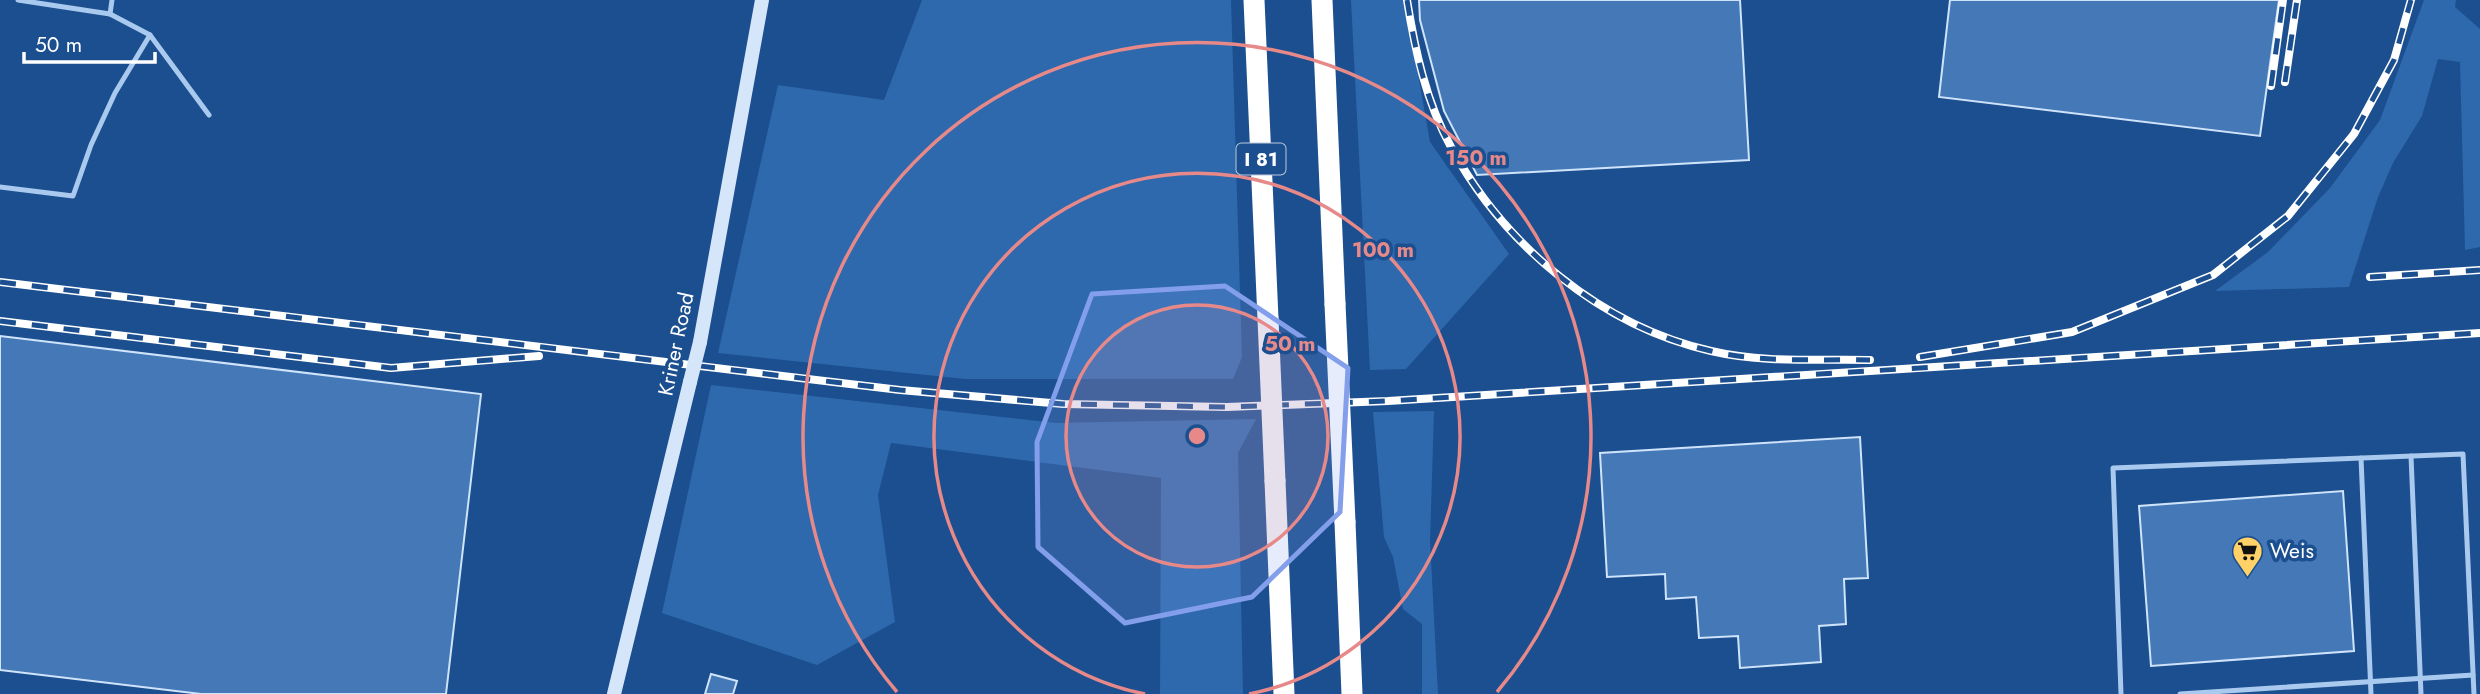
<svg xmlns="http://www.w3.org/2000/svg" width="2480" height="694" viewBox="0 0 2480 694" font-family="Jost,sans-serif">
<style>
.green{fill:#2e69ad}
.building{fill:#4478b7;stroke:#cfe3fa;stroke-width:2}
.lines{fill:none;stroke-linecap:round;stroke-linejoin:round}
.lane{stroke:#a9c9ee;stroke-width:5}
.secondary{stroke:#d6e6fa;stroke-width:14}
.highway{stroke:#fff;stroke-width:21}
.rail-casing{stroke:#fff;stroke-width:8}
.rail{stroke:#1b4f8f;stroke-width:5;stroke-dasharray:16;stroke-linecap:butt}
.secondary-bridge{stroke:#d6e6fa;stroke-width:14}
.highway-bridge{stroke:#fff;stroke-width:21}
.marked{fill:#839eea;fill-opacity:0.2;stroke:#839eea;stroke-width:5;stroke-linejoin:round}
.ring{fill:none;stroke:#e88989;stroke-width:3.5}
.labels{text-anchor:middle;stroke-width:7;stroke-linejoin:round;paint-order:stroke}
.shield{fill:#1b4f8f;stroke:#bbcadd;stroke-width:2}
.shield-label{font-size:19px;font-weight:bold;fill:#fff}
.street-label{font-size:21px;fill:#fff;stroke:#1b4f8f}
.poi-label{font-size:21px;fill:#fff;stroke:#1b4f8f;text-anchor:start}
.centre{fill:#e88989;stroke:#1b4f8f;stroke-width:3.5}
.ring-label{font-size:21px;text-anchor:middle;font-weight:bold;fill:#e88989;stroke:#1b4f8f;stroke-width:7;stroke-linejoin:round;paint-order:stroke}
</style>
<rect width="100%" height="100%" fill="#1b4f8f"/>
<g class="green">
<polygon points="922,0 1231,0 1242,357 1233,379 965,379 718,353 778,85 884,100"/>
<polygon points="1351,0 1405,0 1430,142 1509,254 1406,369 1370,370"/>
<polygon points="2424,0 2456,0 2455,7 2480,29 2480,247 2465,250 2460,62 2438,59 2422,116 2393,163 2378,197 2349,287 2215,291 2268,252 2330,188 2380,120"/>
<polygon points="711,385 1056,423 1256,419 1238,453 1243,694 1160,694 1161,478 891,443 878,495 895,622 817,665 662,613"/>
<polygon points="1434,411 1430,541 1438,694 1422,694 1422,624 1403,609 1393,557 1384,537 1373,412"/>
</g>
<g class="building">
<polygon points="1419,0 1740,0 1749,160 1477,175 1444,111 1420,20"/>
<polygon points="1950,0 2279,0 2260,136 1939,97"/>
<polygon points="0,336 481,394 446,694 201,694 0,670"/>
<polygon points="1860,437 1868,578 1844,579 1846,624 1819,626 1821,662 1740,668 1738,636 1699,638 1696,597 1666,599 1665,574 1607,577 1600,453"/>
<polygon points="2343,491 2354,651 2151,666 2139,506"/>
<polygon points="711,674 737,681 733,694 705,694"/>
</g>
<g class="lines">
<g class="lane">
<polyline points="18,0 110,14 150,35 209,115"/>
<polyline points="110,14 112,0"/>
<polyline points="0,187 73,196 91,145 115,93 150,35"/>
<polyline points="2411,456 2421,694"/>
<polyline points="2361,458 2371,694"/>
<polyline points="2121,694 2113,468 2463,454 2474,694"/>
<polyline points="2180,694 2473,675"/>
</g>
<g class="secondary">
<polyline points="700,342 762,0"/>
<polyline points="614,694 690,382"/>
</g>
<g class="highway">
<polyline points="1254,0 1268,319"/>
<polyline points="1322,0 1335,304"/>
<polyline points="1275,481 1284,694"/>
<polyline points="1345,522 1352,694"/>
</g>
<defs>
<g id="rail">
<path d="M 1407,0 C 1415,50 1426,102 1451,147 C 1504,245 1601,326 1711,351 C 1762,363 1818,359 1870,360"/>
<polyline points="2285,82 2297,0"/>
<polyline points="2271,86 2283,0"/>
<polyline points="2370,277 2480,270"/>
<polyline points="0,282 900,390 1063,404 1227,407 1388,401 2480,333"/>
<polyline points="0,321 391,368 539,356"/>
<polyline points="1920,357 2072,332 2213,275 2288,216 2354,134 2394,60 2411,0"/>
</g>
</defs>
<use href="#rail" class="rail-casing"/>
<use href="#rail" class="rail"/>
<polyline class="secondary-bridge" points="690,382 700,342"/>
<g class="highway-bridge">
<polyline points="1335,304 1345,522"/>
<polyline points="1268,319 1275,481"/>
</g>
</g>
<path class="marked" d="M 1225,286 L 1348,368 L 1340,512 L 1252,597 L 1125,623 L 1038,547 L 1037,442 L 1092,294 Z"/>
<circle cx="1197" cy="436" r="131" fill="#e88989" fill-opacity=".12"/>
<g class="ring">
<circle cx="1197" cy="436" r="131"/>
<path d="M1145 694A263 263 0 1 1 1249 694"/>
<path d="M897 692A394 394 0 1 1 1497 692"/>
</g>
<defs>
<symbol id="supermarket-pin" viewBox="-11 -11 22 30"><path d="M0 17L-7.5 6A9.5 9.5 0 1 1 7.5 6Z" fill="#ffd166" stroke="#1b4f8f"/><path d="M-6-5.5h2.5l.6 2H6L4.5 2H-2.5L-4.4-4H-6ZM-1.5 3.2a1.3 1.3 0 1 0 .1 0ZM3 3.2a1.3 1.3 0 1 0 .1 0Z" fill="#111"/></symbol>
</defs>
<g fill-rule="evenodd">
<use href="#supermarket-pin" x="2230" y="534" width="35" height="47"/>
</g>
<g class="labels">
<rect class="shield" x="1236.5" y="143.5" width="49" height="31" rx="5"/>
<g class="shield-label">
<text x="1261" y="166">I 81</text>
</g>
<g class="street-label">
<text transform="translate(676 344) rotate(-78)" y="7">Kriner Road</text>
</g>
<g class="poi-label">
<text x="2270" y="558">Weis</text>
</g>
</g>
<circle cx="1197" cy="436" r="10" class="centre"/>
<g class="ring-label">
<text x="1476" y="165">150 m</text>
<text x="1383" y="257">100 m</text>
<text x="1290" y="351">50 m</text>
</g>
<path d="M24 52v10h131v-10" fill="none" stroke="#ffffff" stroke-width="3.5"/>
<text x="35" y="52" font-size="21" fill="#ffffff" stroke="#1b4f8f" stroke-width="5" paint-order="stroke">50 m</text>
</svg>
